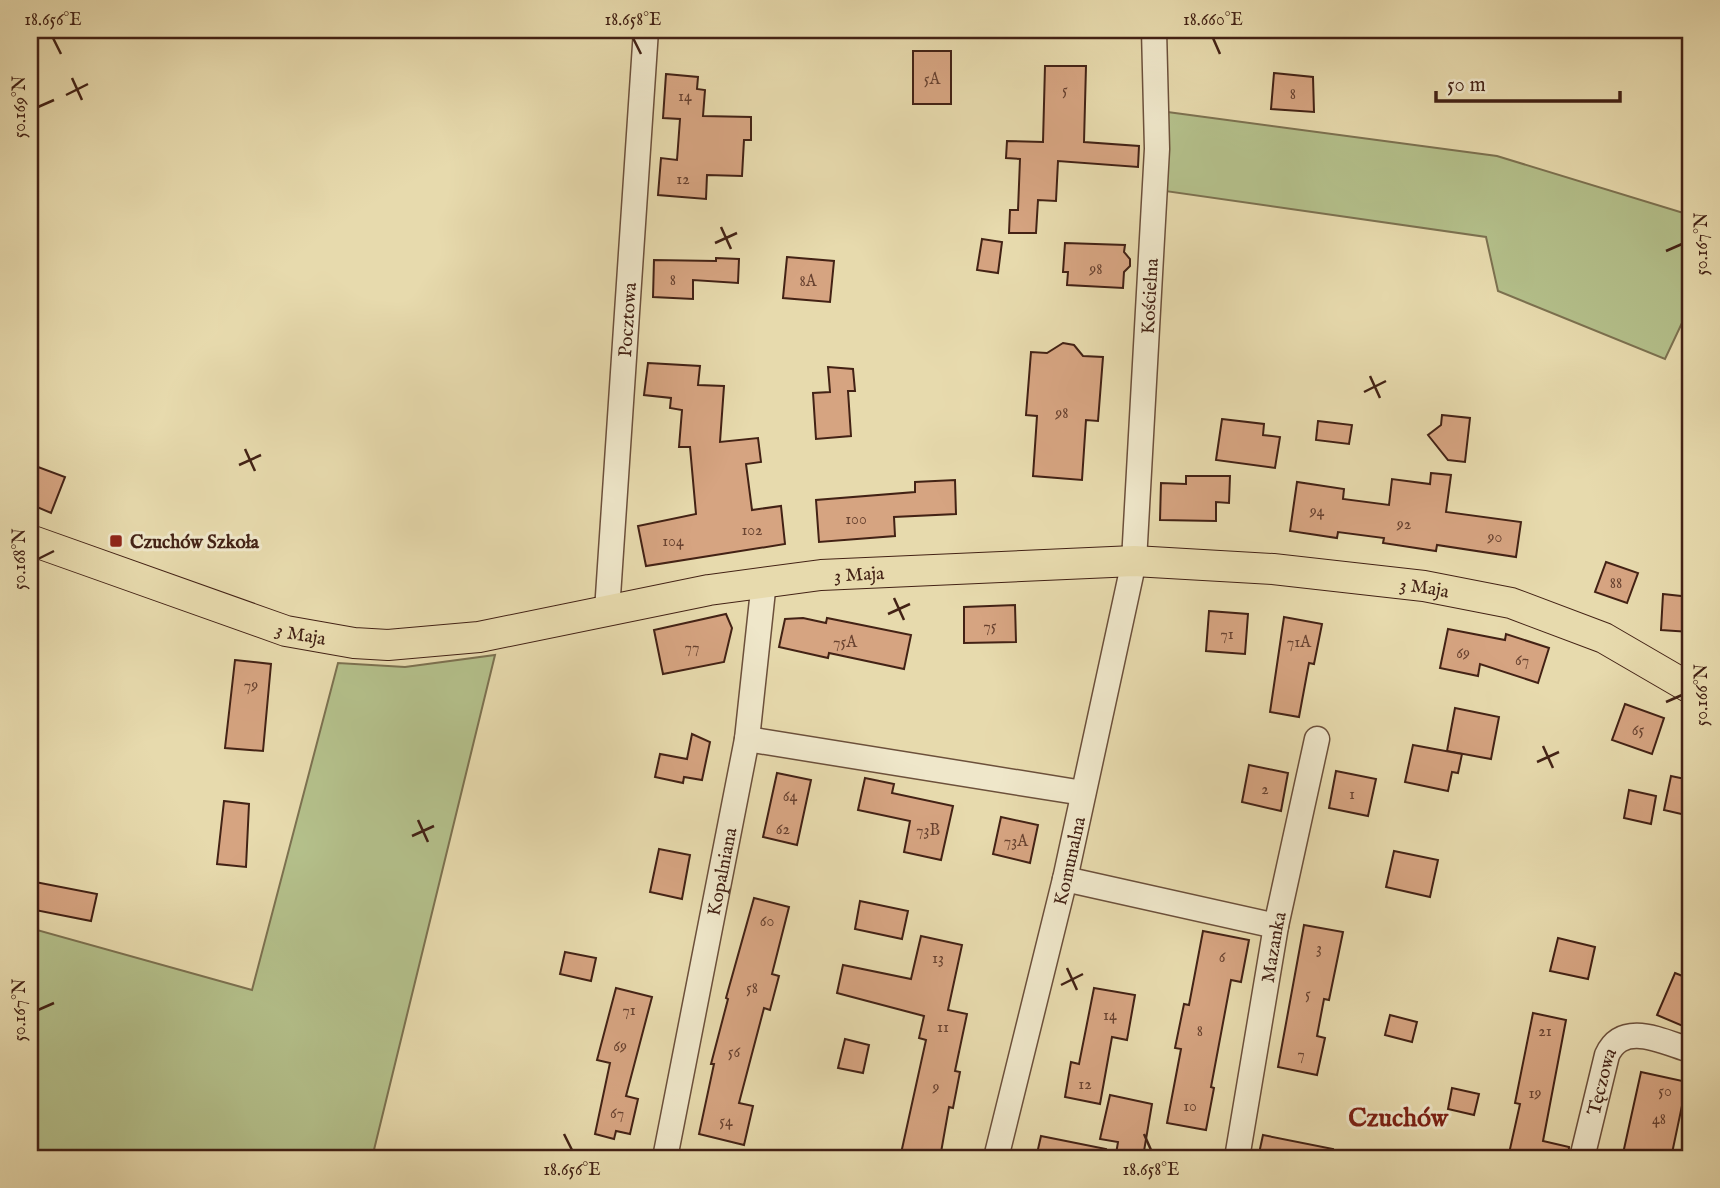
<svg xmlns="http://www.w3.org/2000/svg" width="1720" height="1188" viewBox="0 0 1720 1188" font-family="'IM FELL English',serif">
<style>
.green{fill:#b4c08b;stroke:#7c7150;stroke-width:2}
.building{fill:#d6a481;stroke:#432215;stroke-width:2}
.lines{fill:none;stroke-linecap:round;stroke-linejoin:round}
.minor-casing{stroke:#6c503b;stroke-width:27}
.major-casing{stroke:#432215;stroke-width:32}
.minor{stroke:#efe7ca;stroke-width:24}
.major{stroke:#e7daad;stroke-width:30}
.ticks{fill:none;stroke:#432215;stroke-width:2.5}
.poi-dot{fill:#8f2418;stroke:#efe7ca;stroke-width:2.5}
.labels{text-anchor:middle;stroke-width:6;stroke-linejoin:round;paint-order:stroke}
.number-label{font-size:16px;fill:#684230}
.street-label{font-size:19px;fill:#432215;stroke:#efe7ca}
.poi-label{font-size:19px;font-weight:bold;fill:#432215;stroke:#efe7ca;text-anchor:start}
.district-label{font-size:26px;font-weight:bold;fill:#7a1f14;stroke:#efe7ca}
.neatline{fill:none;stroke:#432215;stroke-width:2.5}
.ticks-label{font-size:18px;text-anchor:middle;fill:#432215}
</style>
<rect width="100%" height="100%" fill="#e7daad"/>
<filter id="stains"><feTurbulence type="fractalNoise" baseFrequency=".00286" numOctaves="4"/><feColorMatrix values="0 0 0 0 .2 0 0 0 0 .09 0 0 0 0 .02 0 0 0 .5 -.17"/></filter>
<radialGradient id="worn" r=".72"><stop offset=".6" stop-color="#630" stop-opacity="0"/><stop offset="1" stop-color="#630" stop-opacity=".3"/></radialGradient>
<g class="green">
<polygon points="1160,111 1497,156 1690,215 1690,306 1665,359 1498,291 1486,237 1158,190"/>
<polygon points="495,655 372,1158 30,1158 30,928 252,990 338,663 405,667"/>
</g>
<g class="building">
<rect x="913" y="51" width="38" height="53"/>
<polygon points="1045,66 1086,66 1084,142 1139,146 1138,167 1058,161 1056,201 1038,200 1036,233 1009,233 1010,210 1018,210 1020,159 1006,158 1007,141 1043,142"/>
<polygon points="1274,73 1313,77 1314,112 1271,109"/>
<polygon points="666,74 698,77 697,89 705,90 703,116 751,117 751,140 744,140 742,176 707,175 706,199 658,195 661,158 677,160 680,119 663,118"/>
<polygon points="982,239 1002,242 998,273 977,270"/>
<polygon points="1065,243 1125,245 1124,252 1130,259 1130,266 1124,272 1123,288 1067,285 1068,272 1063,272"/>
<polygon points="787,257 834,261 830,302 783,298"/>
<polygon points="716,258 739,259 738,283 693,280 693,299 653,297 654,260 716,261"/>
<polygon points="1063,343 1074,345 1083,356 1103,357 1098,421 1086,420 1082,480 1033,476 1037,416 1026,415 1031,352 1047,353"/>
<polygon points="648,363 700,366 698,385 724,386 720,442 758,438 761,462 746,464 752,510 781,506 785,544 646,566 638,526 696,514 690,447 679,447 682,410 670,408 671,398 644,395"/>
<polygon points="828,367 853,369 855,391 848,391 851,436 816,439 813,393 830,392"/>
<polygon points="1442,415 1470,418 1465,462 1448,460 1428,435 1441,425"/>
<polygon points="1222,419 1264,424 1263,435 1280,437 1275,468 1216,460"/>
<polygon points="1318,421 1352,425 1349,444 1316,440"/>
<polygon points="30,464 65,477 51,513 30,504"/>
<polygon points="1431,473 1451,475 1446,512 1521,522 1516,557 1437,545 1436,551 1383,543 1384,538 1338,532 1337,538 1290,531 1297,482 1344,489 1343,499 1389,505 1392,479 1430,484"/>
<polygon points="1186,476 1230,476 1229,503 1216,502 1216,521 1160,520 1161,483 1186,484"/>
<polygon points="955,480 956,514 894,517 895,536 819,542 816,500 915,492 915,482"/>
<polygon points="1606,562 1638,573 1627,603 1595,592"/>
<polygon points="1663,594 1690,597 1690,632 1661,630"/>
<polygon points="1015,605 1016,642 964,643 964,607"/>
<polygon points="1209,611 1248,614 1245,654 1206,651"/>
<polygon points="726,614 732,628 724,662 663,674 654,630"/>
<polygon points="1284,617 1322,624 1314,664 1309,663 1299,717 1270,712"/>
<polygon points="803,618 826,623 827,618 911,635 904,669 829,653 828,658 779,647 785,619"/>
<polygon points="1448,629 1505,640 1506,634 1549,648 1538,683 1480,664 1478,676 1440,668"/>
<polygon points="235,660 271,664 263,751 225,748"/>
<polygon points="1625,704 1664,718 1652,754 1612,740"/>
<polygon points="1455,708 1499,717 1491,759 1447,751"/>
<polygon points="692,734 710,742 702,780 684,777 683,783 655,777 660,754 687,759"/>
<polygon points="1413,745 1462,754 1458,773 1452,772 1448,791 1405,782"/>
<polygon points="1249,765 1288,773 1281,811 1242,802"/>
<polygon points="1336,771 1376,779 1368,816 1329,808"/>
<polygon points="777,773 811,780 797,845 763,837"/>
<polygon points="1671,776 1690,780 1690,816 1664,810"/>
<polygon points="865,778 894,784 892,793 953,806 941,860 904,852 910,821 858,810"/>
<polygon points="1629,790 1656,796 1651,824 1624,818"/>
<polygon points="224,801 249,804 246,867 217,864"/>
<polygon points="1001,817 1038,825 1030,863 993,854"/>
<polygon points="659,849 690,855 682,899 650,892"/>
<polygon points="1394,851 1438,860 1430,897 1386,887"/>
<polygon points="30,881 97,894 91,921 30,909"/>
<polygon points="754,898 789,907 772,974 779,976 770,1010 764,1008 739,1103 753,1106 744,1145 699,1134 714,1064 711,1064 728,999 726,998"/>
<polygon points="860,901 908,911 902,939 855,929"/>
<polygon points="1304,925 1343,932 1329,1000 1324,999 1317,1036 1325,1038 1317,1075 1278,1067"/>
<polygon points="1203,931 1249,940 1241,982 1231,980 1211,1087 1214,1088 1206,1130 1167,1123 1181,1049 1175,1048 1184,1004 1189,1005"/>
<polygon points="921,936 962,945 948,1010 967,1014 955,1071 960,1072 953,1108 949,1107 940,1158 900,1158 926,1040 919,1038 924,1016 837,993 843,965 911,979"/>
<polygon points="1558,938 1595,947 1588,979 1550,971"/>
<polygon points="565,952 596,958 591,981 560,974"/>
<polygon points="1675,973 1690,979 1690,1029 1657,1015"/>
<polygon points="616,988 652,997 626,1096 638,1099 630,1134 616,1131 614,1139 595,1134 610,1063 597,1060"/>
<polygon points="1094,988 1135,995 1127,1040 1112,1037 1100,1104 1065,1097 1071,1062 1079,1064"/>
<polygon points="1533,1013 1566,1020 1543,1141 1569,1147 1568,1158 1508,1158 1520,1104 1515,1103"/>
<polygon points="1390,1015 1417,1022 1412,1042 1385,1035"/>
<polygon points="845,1039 869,1045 863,1073 838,1068"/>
<polygon points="1641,1072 1687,1082 1671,1158 1622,1158"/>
<polygon points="1452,1088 1479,1094 1474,1115 1448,1109"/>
<polygon points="1110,1095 1152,1104 1143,1157 1116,1154 1118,1142 1100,1139"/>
<polygon points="1263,1135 1333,1149 1332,1158 1258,1158"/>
<polygon points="1041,1136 1106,1149 1105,1158 1036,1158"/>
</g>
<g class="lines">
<defs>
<g id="minor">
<path id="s1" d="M 607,611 L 646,30"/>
<polyline points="747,739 1083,793"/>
<polyline points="1065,879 1276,926"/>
<path id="s2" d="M 665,1158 L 747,739 L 764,581"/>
<path id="s3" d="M 996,1158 L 1065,879 L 1134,561 L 1157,149 L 1154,30"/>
<path id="s4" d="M 1237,1158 L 1276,926 L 1317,739"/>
<path id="s5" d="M 1582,1158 L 1607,1055 C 1623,1020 1663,1042 1690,1050"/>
</g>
<g id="major">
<path id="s6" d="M 30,540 L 286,631 L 354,643 L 388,645 L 479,637 L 709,590 L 821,575 L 1134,561 L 1273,569 L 1424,586 L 1511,603 L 1604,638 L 1690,688"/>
</g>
</defs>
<use href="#minor" class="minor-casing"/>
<use href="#major" class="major-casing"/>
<use href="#minor" class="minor"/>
<use href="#major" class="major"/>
</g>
<path class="ticks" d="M 53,38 L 61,54M 633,38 L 641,54M 1213,38 L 1220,54M 72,78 L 82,100M 66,95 L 88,84M 38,107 L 54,100M 721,227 L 731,249M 715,243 L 737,233M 1666,251 L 1682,244M 1370,376 L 1380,398M 1364,392 L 1386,381M 245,449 L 255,471M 239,465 L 261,455M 38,559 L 54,551M 894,598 L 904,620M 888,614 L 910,604M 1666,702 L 1682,695M 1543,746 L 1553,768M 1537,762 L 1559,752M 418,820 L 428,842M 412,836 L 434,826M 1067,968 L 1077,990M 1061,985 L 1083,974M 38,1010 L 54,1003M 564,1134 L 572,1150M 1144,1134 L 1151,1150"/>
<rect class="poi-dot" x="109" y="534" width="14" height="14" rx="3.5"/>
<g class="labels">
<g class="number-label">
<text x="932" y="84">5A</text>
<text x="1065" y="95">5</text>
<text x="1293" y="99">8</text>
<text x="685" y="101">14</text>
<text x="683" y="184">12</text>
<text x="1096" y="274">98</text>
<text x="673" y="285">8</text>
<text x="808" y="286">8A</text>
<text x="1062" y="418">98</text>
<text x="1317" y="516">94</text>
<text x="856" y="524">100</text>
<text x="1404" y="529">92</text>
<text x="752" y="535">102</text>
<text x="1495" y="542">90</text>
<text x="673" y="546">104</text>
<text x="1616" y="588">88</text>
<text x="990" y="631">75</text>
<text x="1227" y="639">71</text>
<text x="845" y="647">75A</text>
<text x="1299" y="647">71A</text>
<text x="692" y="652">77</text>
<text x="1463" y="658">69</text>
<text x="1522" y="665">67</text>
<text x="251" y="690">79</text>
<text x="1638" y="735">65</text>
<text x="1265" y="794">2</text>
<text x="1352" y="799">1</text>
<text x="790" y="801">64</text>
<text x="783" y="834">62</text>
<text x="928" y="835">73B</text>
<text x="1016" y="846">73A</text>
<text x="767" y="926">60</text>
<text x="1319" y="953">3</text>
<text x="1222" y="962">6</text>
<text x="938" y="963">13</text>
<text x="752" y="993">58</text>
<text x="1308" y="999">5</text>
<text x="629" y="1015">71</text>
<text x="1110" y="1020">14</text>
<text x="943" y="1032">11</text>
<text x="1200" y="1036">8</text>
<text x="1545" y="1036">21</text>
<text x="620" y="1051">69</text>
<text x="734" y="1057">56</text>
<text x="1301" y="1059">7</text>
<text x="1085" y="1089">12</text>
<text x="936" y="1092">9</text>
<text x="1665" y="1096">50</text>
<text x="1535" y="1098">19</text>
<text x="1190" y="1111">10</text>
<text x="617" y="1118">67</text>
<text x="1659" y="1124">48</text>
<text x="726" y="1126">54</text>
</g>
<g class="street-label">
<text dy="7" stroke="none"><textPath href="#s3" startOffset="878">Kościelna</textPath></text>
<text dy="7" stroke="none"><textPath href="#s1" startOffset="292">Pocztowa</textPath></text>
<text dy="7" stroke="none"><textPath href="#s6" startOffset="852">3 Maja</textPath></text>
<text dy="7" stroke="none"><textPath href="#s6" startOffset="1419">3 Maja</textPath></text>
<text dy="7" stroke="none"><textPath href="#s6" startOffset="287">3 Maja</textPath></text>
<text dy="7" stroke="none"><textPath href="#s3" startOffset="306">Komunalna</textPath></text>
<text dy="7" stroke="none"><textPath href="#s2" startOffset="292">Kopalniana</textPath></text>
<text dy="7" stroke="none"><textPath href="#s4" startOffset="214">Mazanka</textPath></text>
<text dy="7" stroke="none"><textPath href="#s5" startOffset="79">Tęczowa</textPath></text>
</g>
<g class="poi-label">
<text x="130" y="548">Czuchów Szkoła</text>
</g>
<g class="district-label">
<text x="1398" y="1126">Czuchów</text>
</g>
</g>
<rect width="1720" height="1188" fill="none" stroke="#e7daad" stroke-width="77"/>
<path d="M1436 91v10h184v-10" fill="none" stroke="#432215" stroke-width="3.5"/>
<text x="1447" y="91" font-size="21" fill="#432215" stroke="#efe7ca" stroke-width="5" paint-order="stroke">50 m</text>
<rect x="38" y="38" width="1644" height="1112" class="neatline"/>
<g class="ticks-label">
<text x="53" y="25">18.656°E</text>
<text x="633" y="25">18.658°E</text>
<text x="1213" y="25">18.660°E</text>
<text transform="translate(19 107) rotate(-90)" y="6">50.169°N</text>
<text transform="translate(1701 244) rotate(-90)" y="6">50.167°N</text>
<text transform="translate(19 559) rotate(-90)" y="6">50.168°N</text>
<text transform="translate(1701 695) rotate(-90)" y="6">50.166°N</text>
<text transform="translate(19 1010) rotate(-90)" y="6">50.167°N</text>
<text x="572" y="1175">18.656°E</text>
<text x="1151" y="1175">18.658°E</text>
</g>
<rect width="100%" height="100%" filter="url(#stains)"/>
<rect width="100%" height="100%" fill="url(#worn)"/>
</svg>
